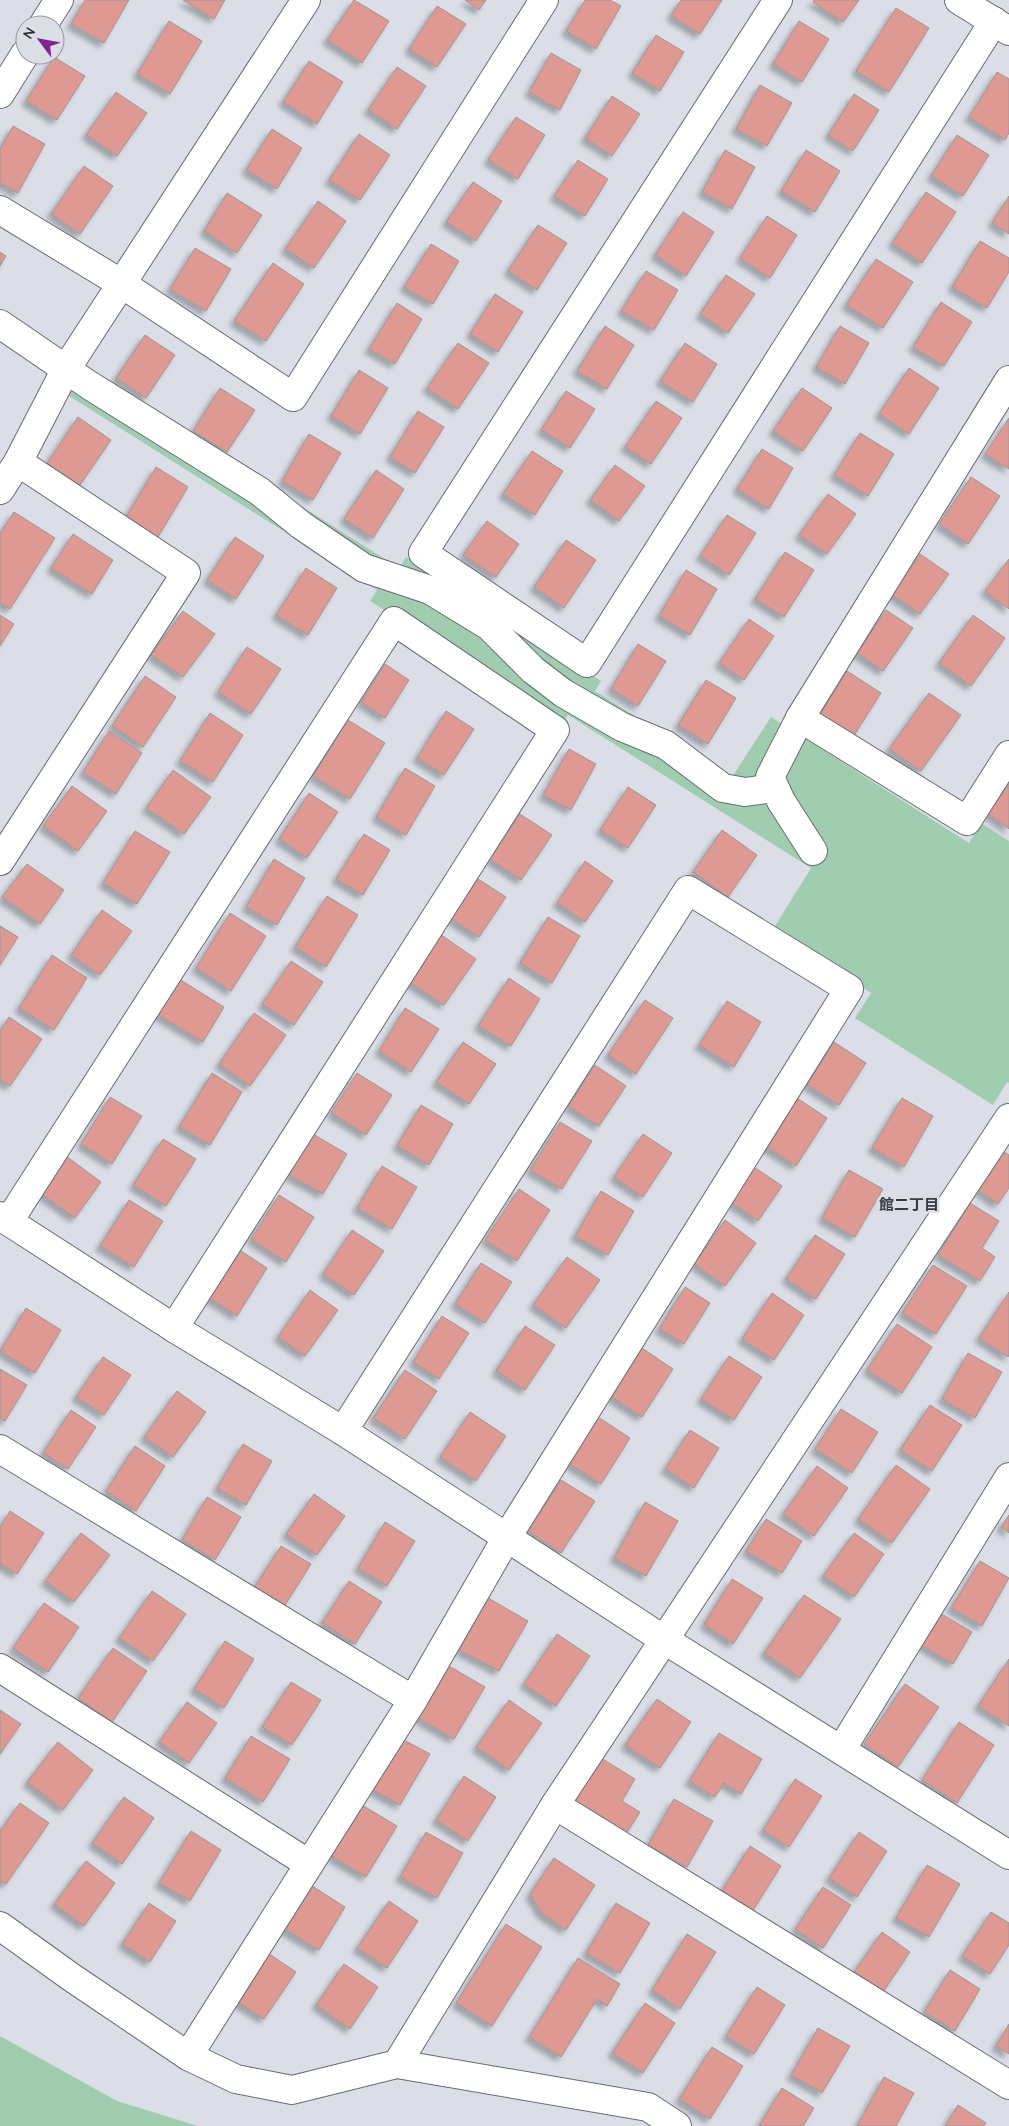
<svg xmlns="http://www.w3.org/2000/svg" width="1009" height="2126" viewBox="0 0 1009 2126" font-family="Quicksand,'Noto Sans JP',sans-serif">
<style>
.green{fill:#a0cdb0}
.building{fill:#df9993;stroke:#9f9594;filter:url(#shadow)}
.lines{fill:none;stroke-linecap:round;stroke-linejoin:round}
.minor-casing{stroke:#696b73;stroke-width:30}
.minor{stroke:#fff;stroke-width:28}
.labels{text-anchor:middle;stroke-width:5;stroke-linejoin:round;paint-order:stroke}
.neighbourhood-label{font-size:15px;font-weight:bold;fill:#393b42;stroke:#dbdee7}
</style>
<defs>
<filter id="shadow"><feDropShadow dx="-4.5" dy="4.5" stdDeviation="2.5" flood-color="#0004"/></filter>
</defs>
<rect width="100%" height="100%" fill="#dbdee7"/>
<g class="green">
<polygon points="82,367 399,568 406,557 601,681 595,691 732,777 771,717 969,843 981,823 1009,841 1009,1083 1007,1082 993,1105 855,1018 871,993 772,931 811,868 568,715 563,722 370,601 377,590 66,394"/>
<polygon points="0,2036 117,2101 198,2126 0,2126"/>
</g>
<g class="building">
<polygon points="85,0 129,0 104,43 71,24"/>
<polygon points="183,0 225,0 214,19"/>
<polygon points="354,0 389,21 362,63 327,40"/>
<polygon points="465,0 486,0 479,10"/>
<polygon points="585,0 610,0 621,6 596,49 566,31"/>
<polygon points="681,0 722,0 700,34 671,16"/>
<polygon points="814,0 859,0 843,22 813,2"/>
<polygon points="437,6 466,24 437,67 409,49"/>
<polygon points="896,8 929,28 889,92 856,71"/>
<polygon points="169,21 202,41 170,94 137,74"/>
<polygon points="799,21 829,39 802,82 773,64"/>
<polygon points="656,35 684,52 660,91 632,73"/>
<polygon points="551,53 581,70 560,110 529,92"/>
<polygon points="54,57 85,76 57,120 26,101"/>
<polygon points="309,61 343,82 317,124 283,102"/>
<polygon points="397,67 426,86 397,129 368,110"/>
<polygon points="997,72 1009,79 1009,133 1005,140 969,117"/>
<polygon points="760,85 792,103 767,146 736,129"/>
<polygon points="116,92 147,113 117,156 86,135"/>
<polygon points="854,94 879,110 853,151 828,135"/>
<polygon points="612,96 640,114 612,156 585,138"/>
<polygon points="516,117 545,135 518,179 488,160"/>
<polygon points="13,126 45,144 18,193 0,183 0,149"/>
<polygon points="272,129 302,148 277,189 246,170"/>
<polygon points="359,134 390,155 360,200 329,180"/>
<polygon points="957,135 989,155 963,196 931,176"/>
<polygon points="725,150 755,167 732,209 702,192"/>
<polygon points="806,150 840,171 815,212 781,191"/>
<polygon points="578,160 608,179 585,216 554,196"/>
<polygon points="84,166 113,186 80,234 51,214"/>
<polygon points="473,182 502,201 476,241 446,222"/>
<polygon points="926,192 956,212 922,263 892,243"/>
<polygon points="227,193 262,215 237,253 204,231"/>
<polygon points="1009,196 1009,234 992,223"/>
<polygon points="318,201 346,221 314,268 285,249"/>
<polygon points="683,212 714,232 686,276 655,255"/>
<polygon points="767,216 797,235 770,278 740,258"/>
<polygon points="538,225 567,243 537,290 508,271"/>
<polygon points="980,241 1009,258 1009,272 987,308 952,287"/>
<polygon points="431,244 459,261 433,304 404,287"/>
<polygon points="195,248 231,269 206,311 170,289"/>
<polygon points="0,252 6,256 0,266"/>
<polygon points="876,259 913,282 883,328 846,305"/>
<polygon points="273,263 304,284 266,341 234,321"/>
<polygon points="646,271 678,290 654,330 621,311"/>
<polygon points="726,275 755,294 728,333 700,314"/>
<polygon points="495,294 523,312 498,352 470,334"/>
<polygon points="941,302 972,322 944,366 913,347"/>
<polygon points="397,303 422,319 395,364 369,349"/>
<polygon points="605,326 634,345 607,389 577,371"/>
<polygon points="840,326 869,343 845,384 816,367"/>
<polygon points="145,335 175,355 146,398 116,378"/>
<polygon points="458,343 489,363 458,409 427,388"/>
<polygon points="685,343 717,364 693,402 660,381"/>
<polygon points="909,368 939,388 909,434 879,414"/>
<polygon points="359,370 388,388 360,434 331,416"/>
<polygon points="220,388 255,410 227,452 193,431"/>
<polygon points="802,388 832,408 803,451 773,431"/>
<polygon points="566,391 595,409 570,448 541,430"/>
<polygon points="656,401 682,418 651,464 625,447"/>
<polygon points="418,411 444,427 415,473 390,457"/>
<polygon points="78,417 111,440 80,485 47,463"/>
<polygon points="1009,418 1009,469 985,454"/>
<polygon points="860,433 894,454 868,496 834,475"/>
<polygon points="309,434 341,453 313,500 282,481"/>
<polygon points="762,449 793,468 769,509 737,489"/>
<polygon points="532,451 563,471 535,515 503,494"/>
<polygon points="615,465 645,486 619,521 590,500"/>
<polygon points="156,467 188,487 158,537 126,517"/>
<polygon points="376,470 404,489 373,538 344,519"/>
<polygon points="971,477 1000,496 968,544 939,524"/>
<polygon points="828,494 856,514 827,554 799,535"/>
<polygon points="14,512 55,538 10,609 0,603 0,533"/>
<polygon points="727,515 756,533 729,575 700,556"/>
<polygon points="487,521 519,544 496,577 463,555"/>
<polygon points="73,534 113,560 92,594 51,568"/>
<polygon points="235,537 264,556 236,599 207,580"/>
<polygon points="566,540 596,560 564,608 534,587"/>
<polygon points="785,552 814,570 784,617 755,599"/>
<polygon points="920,554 949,574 920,614 891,594"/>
<polygon points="1009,559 1009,609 985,591"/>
<polygon points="306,568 337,588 308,635 276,615"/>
<polygon points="686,570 717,589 690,635 659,616"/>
<polygon points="886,610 913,628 883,671 857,653"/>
<polygon points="183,611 215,634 183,677 151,655"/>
<polygon points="0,615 14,624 0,646"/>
<polygon points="973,615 1005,638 971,686 939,663"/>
<polygon points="749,619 774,636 744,680 719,663"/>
<polygon points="638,644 666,661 638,706 611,689"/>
<polygon points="247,647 281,669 251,714 218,692"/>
<polygon points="385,664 409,680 385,718 361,702"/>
<polygon points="847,671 881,693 853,737 819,716"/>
<polygon points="145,676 176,697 143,747 112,726"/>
<polygon points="706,680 736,698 708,744 678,725"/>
<polygon points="929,693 961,715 921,771 889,749"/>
<polygon points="446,711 474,729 444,775 417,758"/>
<polygon points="210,713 243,735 213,782 180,761"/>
<polygon points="348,720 385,743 350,799 313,776"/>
<polygon points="109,731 142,753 116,794 83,772"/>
<polygon points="569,749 596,764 571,810 543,795"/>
<polygon points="405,768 435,786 406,835 376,817"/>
<polygon points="173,770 211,797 184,834 146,808"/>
<polygon points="1009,784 1009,829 987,813"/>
<polygon points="72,786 107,811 78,851 43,826"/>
<polygon points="628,787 656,805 628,848 600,830"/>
<polygon points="309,793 338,812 307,858 279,839"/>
<polygon points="520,814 552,835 521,880 490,859"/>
<polygon points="722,830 757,855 728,897 693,872"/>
<polygon points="135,831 170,852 137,904 103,883"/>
<polygon points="364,834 390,850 363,895 336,879"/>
<polygon points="274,859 305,878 277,925 246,907"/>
<polygon points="585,861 613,881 585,922 557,903"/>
<polygon points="27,864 64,890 40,924 2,897"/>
<polygon points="475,877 506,897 479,937 448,917"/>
<polygon points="327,896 358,915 326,967 295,947"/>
<polygon points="102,910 132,931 100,975 71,955"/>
<polygon points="230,913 266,936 231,991 196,968"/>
<polygon points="548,917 580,936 552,983 520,963"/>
<polygon points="0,926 18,937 0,965"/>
<polygon points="440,934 476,959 444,1005 408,981"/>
<polygon points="52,955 87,978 54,1030 19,1008"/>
<polygon points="291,961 323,982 294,1025 262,1004"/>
<polygon points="509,978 540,999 511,1046 478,1026"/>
<polygon points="179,979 224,1007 203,1042 157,1014"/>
<polygon points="645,1000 673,1018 636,1074 608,1055"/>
<polygon points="727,1001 761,1022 734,1067 699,1045"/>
<polygon points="405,1008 439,1029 411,1072 379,1051"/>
<polygon points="254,1013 286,1035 250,1086 219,1064"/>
<polygon points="9,1017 42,1039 10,1086 0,1080 0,1031"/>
<polygon points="463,1042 496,1064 469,1104 436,1082"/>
<polygon points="834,1042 866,1063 839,1105 807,1085"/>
<polygon points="595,1065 626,1086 599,1126 568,1106"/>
<polygon points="212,1073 242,1092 210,1145 179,1127"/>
<polygon points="357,1073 392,1095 366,1135 331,1113"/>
<polygon points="110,1097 142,1116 112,1164 81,1144"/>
<polygon points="797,1098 827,1118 796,1166 765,1146"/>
<polygon points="902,1098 933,1116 904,1167 872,1148"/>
<polygon points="421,1105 453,1124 429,1165 397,1146"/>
<polygon points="560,1122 592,1141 562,1189 530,1170"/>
<polygon points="313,1134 347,1154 323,1194 289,1175"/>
<polygon points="643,1134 672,1153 643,1197 614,1177"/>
<polygon points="163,1139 196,1159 166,1206 133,1185"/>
<polygon points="1004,1152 1009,1155 1009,1188 998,1204 978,1190"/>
<polygon points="66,1156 101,1182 75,1218 40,1193"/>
<polygon points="382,1166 417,1187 392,1229 357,1208"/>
<polygon points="754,1167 782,1186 758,1221 730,1202"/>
<polygon points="849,1170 883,1189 855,1237 822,1218"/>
<polygon points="519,1189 550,1210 517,1261 485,1240"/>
<polygon points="601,1191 634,1211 608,1255 575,1236"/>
<polygon points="279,1195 314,1217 286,1262 251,1239"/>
<polygon points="129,1200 163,1221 134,1267 100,1246"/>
<polygon points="970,1203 999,1221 982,1248 995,1257 980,1281 938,1255"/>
<polygon points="725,1220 756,1243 725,1286 694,1264"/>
<polygon points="352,1230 384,1251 354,1295 323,1274"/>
<polygon points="815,1235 845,1254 816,1299 786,1279"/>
<polygon points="238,1249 267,1268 237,1316 208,1297"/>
<polygon points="567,1257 600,1280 566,1328 533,1305"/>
<polygon points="481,1263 512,1282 485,1323 455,1304"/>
<polygon points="933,1265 967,1286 936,1334 902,1313"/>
<polygon points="685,1287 710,1303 684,1344 659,1329"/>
<polygon points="310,1290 338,1310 305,1356 278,1337"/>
<polygon points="1009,1292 1009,1355 1008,1357 979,1338"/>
<polygon points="772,1293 804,1315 774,1360 742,1339"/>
<polygon points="26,1308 61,1330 35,1373 0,1351"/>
<polygon points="442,1316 469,1333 439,1379 413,1362"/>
<polygon points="897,1324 932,1347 902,1393 867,1370"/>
<polygon points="525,1326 555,1345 525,1390 496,1371"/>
<polygon points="642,1348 673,1369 642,1417 610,1396"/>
<polygon points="968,1353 1002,1372 975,1418 942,1399"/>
<polygon points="729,1356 762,1377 734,1420 701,1399"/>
<polygon points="103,1357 131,1375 104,1415 76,1397"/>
<polygon points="0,1369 27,1385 5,1421 0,1418"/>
<polygon points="405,1370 437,1391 405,1439 373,1418"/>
<polygon points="177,1391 206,1412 173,1457 144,1437"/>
<polygon points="930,1405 962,1425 932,1471 900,1450"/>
<polygon points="841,1409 878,1432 852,1473 815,1449"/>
<polygon points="71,1410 96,1427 68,1469 43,1453"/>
<polygon points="470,1412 506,1436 476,1481 440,1457"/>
<polygon points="598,1417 630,1438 601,1484 568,1463"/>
<polygon points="690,1430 719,1448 694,1488 665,1469"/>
<polygon points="243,1444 272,1461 246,1505 217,1488"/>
<polygon points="135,1446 165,1466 136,1511 106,1491"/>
<polygon points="896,1465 930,1489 892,1543 858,1519"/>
<polygon points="817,1466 848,1488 814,1536 783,1514"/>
<polygon points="561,1480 595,1501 561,1553 528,1531"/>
<polygon points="314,1494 345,1516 317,1555 286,1534"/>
<polygon points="207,1497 241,1517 215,1560 182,1540"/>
<polygon points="645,1502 678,1521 646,1576 614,1558"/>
<polygon points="10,1511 44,1533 17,1574 0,1564 0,1527"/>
<polygon points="1009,1515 1009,1533 1001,1527"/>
<polygon points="766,1519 802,1541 782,1573 746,1551"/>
<polygon points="385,1522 415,1541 387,1586 358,1568"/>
<polygon points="81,1533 110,1555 74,1602 45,1581"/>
<polygon points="854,1533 884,1554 854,1597 823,1576"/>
<polygon points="281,1546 311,1564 282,1610 252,1591"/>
<polygon points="980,1561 1009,1578 982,1626 951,1608"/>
<polygon points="732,1579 763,1598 733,1644 704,1624"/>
<polygon points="349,1581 382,1602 355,1644 322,1623"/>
<polygon points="152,1591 186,1614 153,1661 119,1638"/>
<polygon points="804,1595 841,1619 800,1678 764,1653"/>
<polygon points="488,1598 528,1621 499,1671 459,1650"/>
<polygon points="44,1603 79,1627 48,1672 13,1648"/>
<polygon points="940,1613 972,1632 953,1664 921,1645"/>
<polygon points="557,1634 590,1656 556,1706 524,1684"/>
<polygon points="225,1641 254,1659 224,1708 194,1689"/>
<polygon points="113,1648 147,1671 112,1722 78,1698"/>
<polygon points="1009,1659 1009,1726 978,1706"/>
<polygon points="449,1666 485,1687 454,1739 418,1718"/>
<polygon points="291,1682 321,1700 292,1745 262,1727"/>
<polygon points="905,1684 939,1707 898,1767 864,1744"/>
<polygon points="657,1699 691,1722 660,1768 625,1745"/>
<polygon points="509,1700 542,1723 509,1770 476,1747"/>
<polygon points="187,1702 217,1723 189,1763 159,1742"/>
<polygon points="0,1710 21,1724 0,1754"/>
<polygon points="959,1722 994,1745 957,1803 922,1780"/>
<polygon points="719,1733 762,1759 741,1794 724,1783 715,1797 689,1781"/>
<polygon points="251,1736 290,1759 263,1802 225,1778"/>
<polygon points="402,1739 430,1754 400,1805 373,1790"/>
<polygon points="58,1742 93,1770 63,1810 27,1782"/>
<polygon points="601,1758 635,1779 622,1801 640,1812 626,1834 574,1803"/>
<polygon points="464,1776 496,1797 468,1841 436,1820"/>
<polygon points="795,1779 822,1796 789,1847 763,1830"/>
<polygon points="124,1797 154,1818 122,1864 92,1843"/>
<polygon points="674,1799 713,1821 687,1867 648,1845"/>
<polygon points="20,1803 49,1823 6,1884 0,1881 0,1831"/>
<polygon points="362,1805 397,1826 366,1877 331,1856"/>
<polygon points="191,1831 221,1850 190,1901 159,1883"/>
<polygon points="426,1832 463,1853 437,1898 400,1877"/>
<polygon points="859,1832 887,1851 857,1897 829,1878"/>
<polygon points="750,1846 781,1866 752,1912 721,1892"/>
<polygon points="554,1858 595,1885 566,1930 542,1914 530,1894"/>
<polygon points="86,1861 115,1883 84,1926 54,1904"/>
<polygon points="927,1865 960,1884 929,1937 896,1918"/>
<polygon points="309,1884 345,1907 319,1950 282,1928"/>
<polygon points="823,1887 851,1905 823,1948 795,1929"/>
<polygon points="389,1901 418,1921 387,1968 357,1948"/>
<polygon points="149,1903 176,1921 150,1962 122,1944"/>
<polygon points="616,1903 650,1923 620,1973 586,1953"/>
<polygon points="991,1912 1009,1923 1009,1945 990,1974 962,1956"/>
<polygon points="506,1924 542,1947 492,2026 456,2003"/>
<polygon points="882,1932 910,1952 883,1992 854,1972"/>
<polygon points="687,1934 716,1952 680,2009 652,1990"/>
<polygon points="268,1953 296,1972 264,2019 236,2001"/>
<polygon points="578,1958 620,1984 607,2006 597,1999 561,2057 529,2037"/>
<polygon points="344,1964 378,1987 350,2029 316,2005"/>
<polygon points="950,1970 980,1989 955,2031 924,2012"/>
<polygon points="757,1987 785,2005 754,2054 726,2036"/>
<polygon points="645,2003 675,2023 643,2073 612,2053"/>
<polygon points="1009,2024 1009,2054 996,2046"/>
<polygon points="818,2028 850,2046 822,2093 791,2075"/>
<polygon points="712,2047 743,2066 710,2119 679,2099"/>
<polygon points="884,2077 914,2093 896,2126 857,2126"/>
<polygon points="782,2088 814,2108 803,2126 759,2126"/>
<polygon points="958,2105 986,2123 984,2126 945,2126"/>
</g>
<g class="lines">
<defs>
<g id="minor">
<polyline points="778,0 423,553 587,663 994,21"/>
<polyline points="959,0 1009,31"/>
<polyline points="43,25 59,0"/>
<polyline points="0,94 25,54"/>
<polyline points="0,210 122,284 293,397 544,0"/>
<polyline points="0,324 89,385 259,491 301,525 364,568 430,590 489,626 533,670 563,693 622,727 666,745 723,788 745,792 774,788"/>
<polyline points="1009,380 800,718 967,821 1009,755"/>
<polyline points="0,490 18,462 66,369 306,0"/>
<polyline points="800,718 770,777 781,801 813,851"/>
<polyline points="0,861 186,573 18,462"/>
<polyline points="0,1216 174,1328 343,1431 663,1639 1009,1855"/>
<polyline points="9,1221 394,621 555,730 174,1328"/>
<polyline points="0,1449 413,1700"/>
<polyline points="0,1668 309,1864"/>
<polyline points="841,1750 1009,1477"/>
<polyline points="555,1805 1009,2085"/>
<polyline points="0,1926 71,1977 188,2056 236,2079 292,2090 397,2064 648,2107 677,2126"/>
<polyline points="188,2056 413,1700 507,1537 849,989 688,890 343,1431"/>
<polyline points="397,2064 555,1805 1009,1118"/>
</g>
</defs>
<use href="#minor" class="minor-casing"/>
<use href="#minor" class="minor"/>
</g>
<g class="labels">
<g class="neighbourhood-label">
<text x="909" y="1210">館二丁目</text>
</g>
</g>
<g transform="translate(40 40) rotate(302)"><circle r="24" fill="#dbdee7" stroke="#94969d"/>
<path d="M0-4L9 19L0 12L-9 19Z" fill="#812490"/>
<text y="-8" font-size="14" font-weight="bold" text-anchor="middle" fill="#2a2b2e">N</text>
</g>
</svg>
